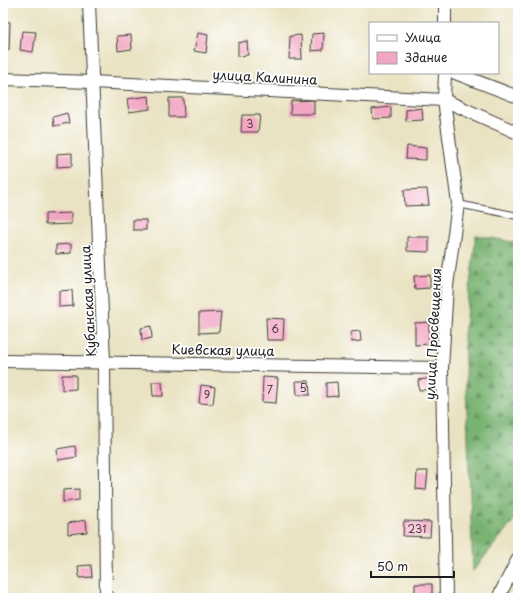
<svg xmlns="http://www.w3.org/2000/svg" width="521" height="601" viewBox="0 0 521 601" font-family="'Playpen Sans',sans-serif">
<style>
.forest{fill:url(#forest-firs);stroke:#4a6847}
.building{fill:#f3a6c3}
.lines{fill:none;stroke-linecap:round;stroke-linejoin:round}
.service-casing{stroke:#3b3a35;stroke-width:8}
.minor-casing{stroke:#3b3a35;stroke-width:14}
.service{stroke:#fff;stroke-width:6}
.minor{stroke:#fff;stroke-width:12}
.labels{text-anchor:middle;stroke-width:3.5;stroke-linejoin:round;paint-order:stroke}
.number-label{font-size:11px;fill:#523e46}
.street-label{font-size:13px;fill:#1c1c1c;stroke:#fff}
</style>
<defs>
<pattern id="forest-firs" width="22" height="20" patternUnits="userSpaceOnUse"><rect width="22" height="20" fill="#79b372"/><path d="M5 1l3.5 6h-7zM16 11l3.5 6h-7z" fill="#62915d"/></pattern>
</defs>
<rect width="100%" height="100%" fill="#fff"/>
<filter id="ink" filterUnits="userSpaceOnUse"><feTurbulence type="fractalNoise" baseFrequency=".025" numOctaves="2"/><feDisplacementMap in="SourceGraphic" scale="8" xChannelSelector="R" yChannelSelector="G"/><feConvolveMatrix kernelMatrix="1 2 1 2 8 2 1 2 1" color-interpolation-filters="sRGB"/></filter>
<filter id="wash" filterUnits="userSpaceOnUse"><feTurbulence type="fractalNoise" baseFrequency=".012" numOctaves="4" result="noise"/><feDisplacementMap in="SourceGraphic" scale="16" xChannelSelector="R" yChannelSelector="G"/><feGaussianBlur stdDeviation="0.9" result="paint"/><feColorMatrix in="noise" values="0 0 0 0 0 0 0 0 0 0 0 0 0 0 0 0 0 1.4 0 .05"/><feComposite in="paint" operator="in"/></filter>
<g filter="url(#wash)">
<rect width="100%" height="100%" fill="#eae3c3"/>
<polygon class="forest" points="476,235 518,243 518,515 473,571 464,335"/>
<g id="blocks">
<g class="building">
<polygon points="3,21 10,22 9,50 3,50"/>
<polygon points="22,31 36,32 33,52 20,50"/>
<polygon points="198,33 208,35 206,53 194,51"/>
<polygon points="324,33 323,50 311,51 312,34"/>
<polygon points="131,35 132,49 118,51 117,36"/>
<polygon points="301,35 302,59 289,59 290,36"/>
<polygon points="247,41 248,55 238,56 238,43"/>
<polygon points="149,96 150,109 129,112 127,99"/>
<polygon points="169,98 183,98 184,117 169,117"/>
<polygon points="314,100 314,114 290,114 291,101"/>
<polygon points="391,107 391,118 373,119 372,109"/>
<polygon points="422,108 423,120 406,121 406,110"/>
<polygon points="67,113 69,123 54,126 53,117"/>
<polygon points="242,115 260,115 258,132 241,132"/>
<polygon points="407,146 426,148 426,160 406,159"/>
<polygon points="72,153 72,166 57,167 57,154"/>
<polygon points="427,189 429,205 405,206 404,190"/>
<polygon points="71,213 71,224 45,225 45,214"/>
<rect x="133" y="220" width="13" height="10"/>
<polygon points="407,237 429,237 429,252 407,251"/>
<polygon points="71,244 71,253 56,254 56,245"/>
<polygon points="430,275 430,288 415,289 414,276"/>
<polygon points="72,290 73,306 59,307 59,291"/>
<polygon points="221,312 219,332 199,333 199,313"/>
<polygon points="266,318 284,319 283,340 267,340"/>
<polygon points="429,322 429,344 415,345 415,323"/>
<polygon points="151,326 152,338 142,340 141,328"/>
<polygon points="360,331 361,341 352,342 351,332"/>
<polygon points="62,375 76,375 76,389 62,390"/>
<polygon points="263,377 278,378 276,403 262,402"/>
<polygon points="434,378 434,389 419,390 418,380"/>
<polygon points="296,381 309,381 310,395 297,395"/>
<polygon points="152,382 162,382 163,396 153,396"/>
<polygon points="337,382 338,396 326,397 326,383"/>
<polygon points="201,385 215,387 213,404 199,403"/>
<polygon points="75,446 77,457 58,460 57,449"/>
<polygon points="417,471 428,471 426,490 416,489"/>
<polygon points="79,489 79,500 63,502 63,490"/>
<polygon points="86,520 87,532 68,534 68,523"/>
<polygon points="404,521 431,522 430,537 403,536"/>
<polygon points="91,565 92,577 79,578 78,566"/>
<polygon points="415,584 432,584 432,595 415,596"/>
</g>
</g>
</g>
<g filter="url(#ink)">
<use href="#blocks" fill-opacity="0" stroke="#3b3a35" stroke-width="1"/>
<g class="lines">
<defs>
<polyline id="service" points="458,204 518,216"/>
<g id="minor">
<polyline points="89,3 104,361 106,598"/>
<polyline points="445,23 445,3"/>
<polyline points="445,73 444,100 458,204 447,286 442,368 446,598"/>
<polyline points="455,73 518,97"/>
<polyline points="3,79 92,82 444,100 518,133"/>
<polyline points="3,361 442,368"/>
<polyline points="498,598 518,559"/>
</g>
</defs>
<use href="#service" class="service-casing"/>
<use href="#minor" class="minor-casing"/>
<use href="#service" class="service"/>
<use href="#minor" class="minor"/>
</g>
</g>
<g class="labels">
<g class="number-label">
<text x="250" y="128">3</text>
<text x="275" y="333">6</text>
<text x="303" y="392">5</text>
<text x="270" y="394">7</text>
<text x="207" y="399">9</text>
<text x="417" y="533">231</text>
</g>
<g class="street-label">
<text transform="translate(265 77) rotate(3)" y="5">улица Калинина</text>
<text transform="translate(88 301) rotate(-93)" y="5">Кубанская улица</text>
<text transform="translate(433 334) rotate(-87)" y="5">улица Просвещения</text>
<text transform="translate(223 350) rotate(1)" y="5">Киевская улица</text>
</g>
</g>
<rect width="521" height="601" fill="none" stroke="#fff" stroke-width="16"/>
<rect x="369" y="22" width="130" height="52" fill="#ffffff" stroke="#a4a4a4"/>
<rect x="377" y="35" width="20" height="6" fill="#ffffff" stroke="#a4a4a4"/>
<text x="405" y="42" font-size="12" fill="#1c1c1c">Улица</text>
<rect x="377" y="52" width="20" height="12" fill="#f3a6c3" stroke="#a4a4a4"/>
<text x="405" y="62" font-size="12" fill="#1c1c1c">Здание</text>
<path d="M371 571v6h83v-6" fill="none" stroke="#1c1c1c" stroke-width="2"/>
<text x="377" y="571" font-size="12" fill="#1c1c1c" stroke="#ffffff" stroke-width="3" paint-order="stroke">50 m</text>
</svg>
